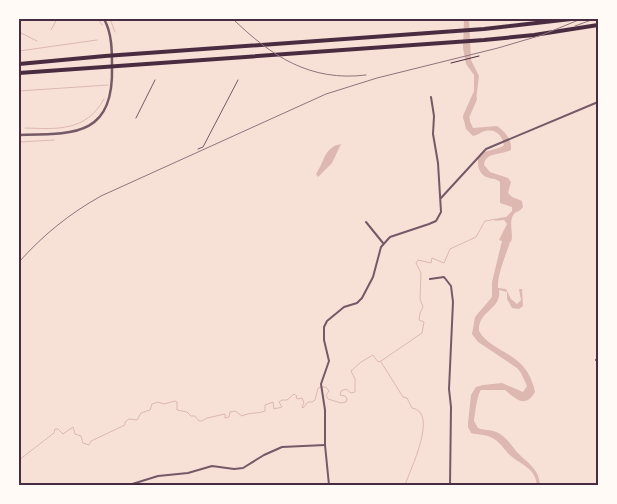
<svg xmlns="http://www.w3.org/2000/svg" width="617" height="504" viewBox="0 0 617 504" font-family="Lato,sans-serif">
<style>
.water{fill:#dcb8b0}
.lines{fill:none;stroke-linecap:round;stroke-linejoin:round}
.stream{stroke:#dcb8b0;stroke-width:1}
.river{stroke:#dcb8b0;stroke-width:6}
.path{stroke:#4a2c40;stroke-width:1}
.service{stroke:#755966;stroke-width:1}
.minor{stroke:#755966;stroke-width:2}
.tertiary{stroke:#755966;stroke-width:2.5}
.motorway{stroke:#4a2c40;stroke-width:4}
.rail{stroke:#8f747c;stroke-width:1}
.neatline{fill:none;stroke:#4a2c40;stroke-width:2}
</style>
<rect width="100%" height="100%" fill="#f7e1d7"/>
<g class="water">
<path d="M 464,19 L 469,19 L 471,60 L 479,76 L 476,100 L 469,111 L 468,117 L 473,128 L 497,126 C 505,132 512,139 511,150 C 501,155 485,152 484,165 L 490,172 L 508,178 L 511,182 L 508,193 L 512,197 L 522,201 L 523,207 C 521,211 517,211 514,214 C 508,221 514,234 511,242 L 510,242 C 506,255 497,275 498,288 L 506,289 L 511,299 L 517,304 L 521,300 L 519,289 L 522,289 L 523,306 L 519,309 L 512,308 L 507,299 L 507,292 L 499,290 C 502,310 478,310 479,331 C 490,350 516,352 528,373 C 531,379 534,385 535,392 C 525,409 516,399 505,390 L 481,390 C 477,395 475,414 474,421 L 478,428 C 485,431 494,429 500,434 C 507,438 511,445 516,451 C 527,463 539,468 540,485 L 537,485 C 535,468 523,466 511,456 C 505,451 501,443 494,439 C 487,434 479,435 471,433 L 468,427 L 468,423 L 471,395 L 476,387 L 483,385 L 502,383 L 523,392 L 527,386 L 521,373 L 517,368 L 478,342 L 472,334 L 475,317 L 492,297 L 492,282 L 502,241 L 499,240 L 507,224 L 504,220 L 494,221 L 499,218 L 506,217 L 512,211 L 512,207 L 500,203 L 500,182 C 495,177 487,180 482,174 C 480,172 478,167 478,163 C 476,148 497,152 504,145 C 502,135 496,129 485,131 C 481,132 478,135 473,136 L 466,129 L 463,116 L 474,91 L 474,75 L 466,64 L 463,48 Z"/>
<path d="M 341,144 L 332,163 L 318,177 L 316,174 C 325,161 324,147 341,144 Z"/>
</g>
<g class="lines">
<g class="stream">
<polyline points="98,19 102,25"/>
<polyline points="110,19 115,32"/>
<polyline points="51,30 57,19"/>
<polyline points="19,32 37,41"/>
<polyline points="19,51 97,40"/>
<polyline points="19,91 108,85"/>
<path d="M 25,128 C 57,129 86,132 104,99"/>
<polyline points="19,142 54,140"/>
<path d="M 381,362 L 403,397 L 407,398 L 412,408 C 439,412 410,470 405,485"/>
<path d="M 19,460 L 54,433 L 55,429 L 58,429 L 63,434 L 73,427 L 75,434 L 81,436 L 83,443 L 89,445 L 91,441 L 125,425 L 125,422 L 129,419 L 137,420 L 141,413 L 150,410 L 152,404 L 158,402 L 164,404 L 175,401 L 177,402 L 177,410 L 187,412 L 191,416 L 195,416 L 199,421 L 202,421 L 207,418 L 225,414 L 225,418 L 229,417 L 230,412 L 235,411 L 242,416 C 250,412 257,414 265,411 L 265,405 L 273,402 L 274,409 L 282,407 L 279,402 L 282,400 L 287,400 L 294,394 L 297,396 L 296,398 L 298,399 L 302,398 L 304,403 L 302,407 L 303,408 L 308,402 L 312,402 L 315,400 L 318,388 L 322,387 L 326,387 L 329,391 L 326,395 L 328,399 L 341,403 L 346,402 L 347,399 L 345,396 L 340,395 L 341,391 L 346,389 L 351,393 L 355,392 L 355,379 L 351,371 L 361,362 L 373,355 L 378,362 L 381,361 L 422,333 L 424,322 L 419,320 L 420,313 L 423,307 L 420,299 L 421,273 L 416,263 L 418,260 L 431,263 L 432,258 L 444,263 L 450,249 L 476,237 L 485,221 L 497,219"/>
</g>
<polyline class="river" points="467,120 466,117 474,99"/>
<polyline class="path" points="451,63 479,56"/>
<g class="service">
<polyline points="136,118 155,80"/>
<polyline points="198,149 203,147 238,80"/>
</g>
<g class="minor">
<polyline points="441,198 486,149 598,102"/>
<polyline points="366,222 383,243"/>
<polyline points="430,279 444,277 451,286 453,302 449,389 451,407 450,485"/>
<polyline points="596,360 598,359"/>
<polyline points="129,485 158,476 188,473 212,466 234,469 243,468 264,455 282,447 325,445"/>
<polyline points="329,485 325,445 325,410 321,384 329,361 324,340 324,327 327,321 344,307 357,303 362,298 373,277 381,247 390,237 429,224 436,221 441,212 438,163 433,134 434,116 431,97"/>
</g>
<path class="tertiary" d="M 19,135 C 73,134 114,137 112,67 C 112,51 112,33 104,19"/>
<g class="motorway">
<polyline points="19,64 105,56 484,29 571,19"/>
<polyline points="19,73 484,40 534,35 598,25"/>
</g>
<g class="rail">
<path d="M 233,19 C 271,56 310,82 366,75"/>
<polyline points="575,26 594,19"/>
<path d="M 19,262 C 43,235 69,214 101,196 L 326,94 L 377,78 L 498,48 L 542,35 L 581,19"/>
</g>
</g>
<rect width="617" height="504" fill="none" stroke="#fffaf5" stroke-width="40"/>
<rect x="20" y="20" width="577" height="464" class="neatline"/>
</svg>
